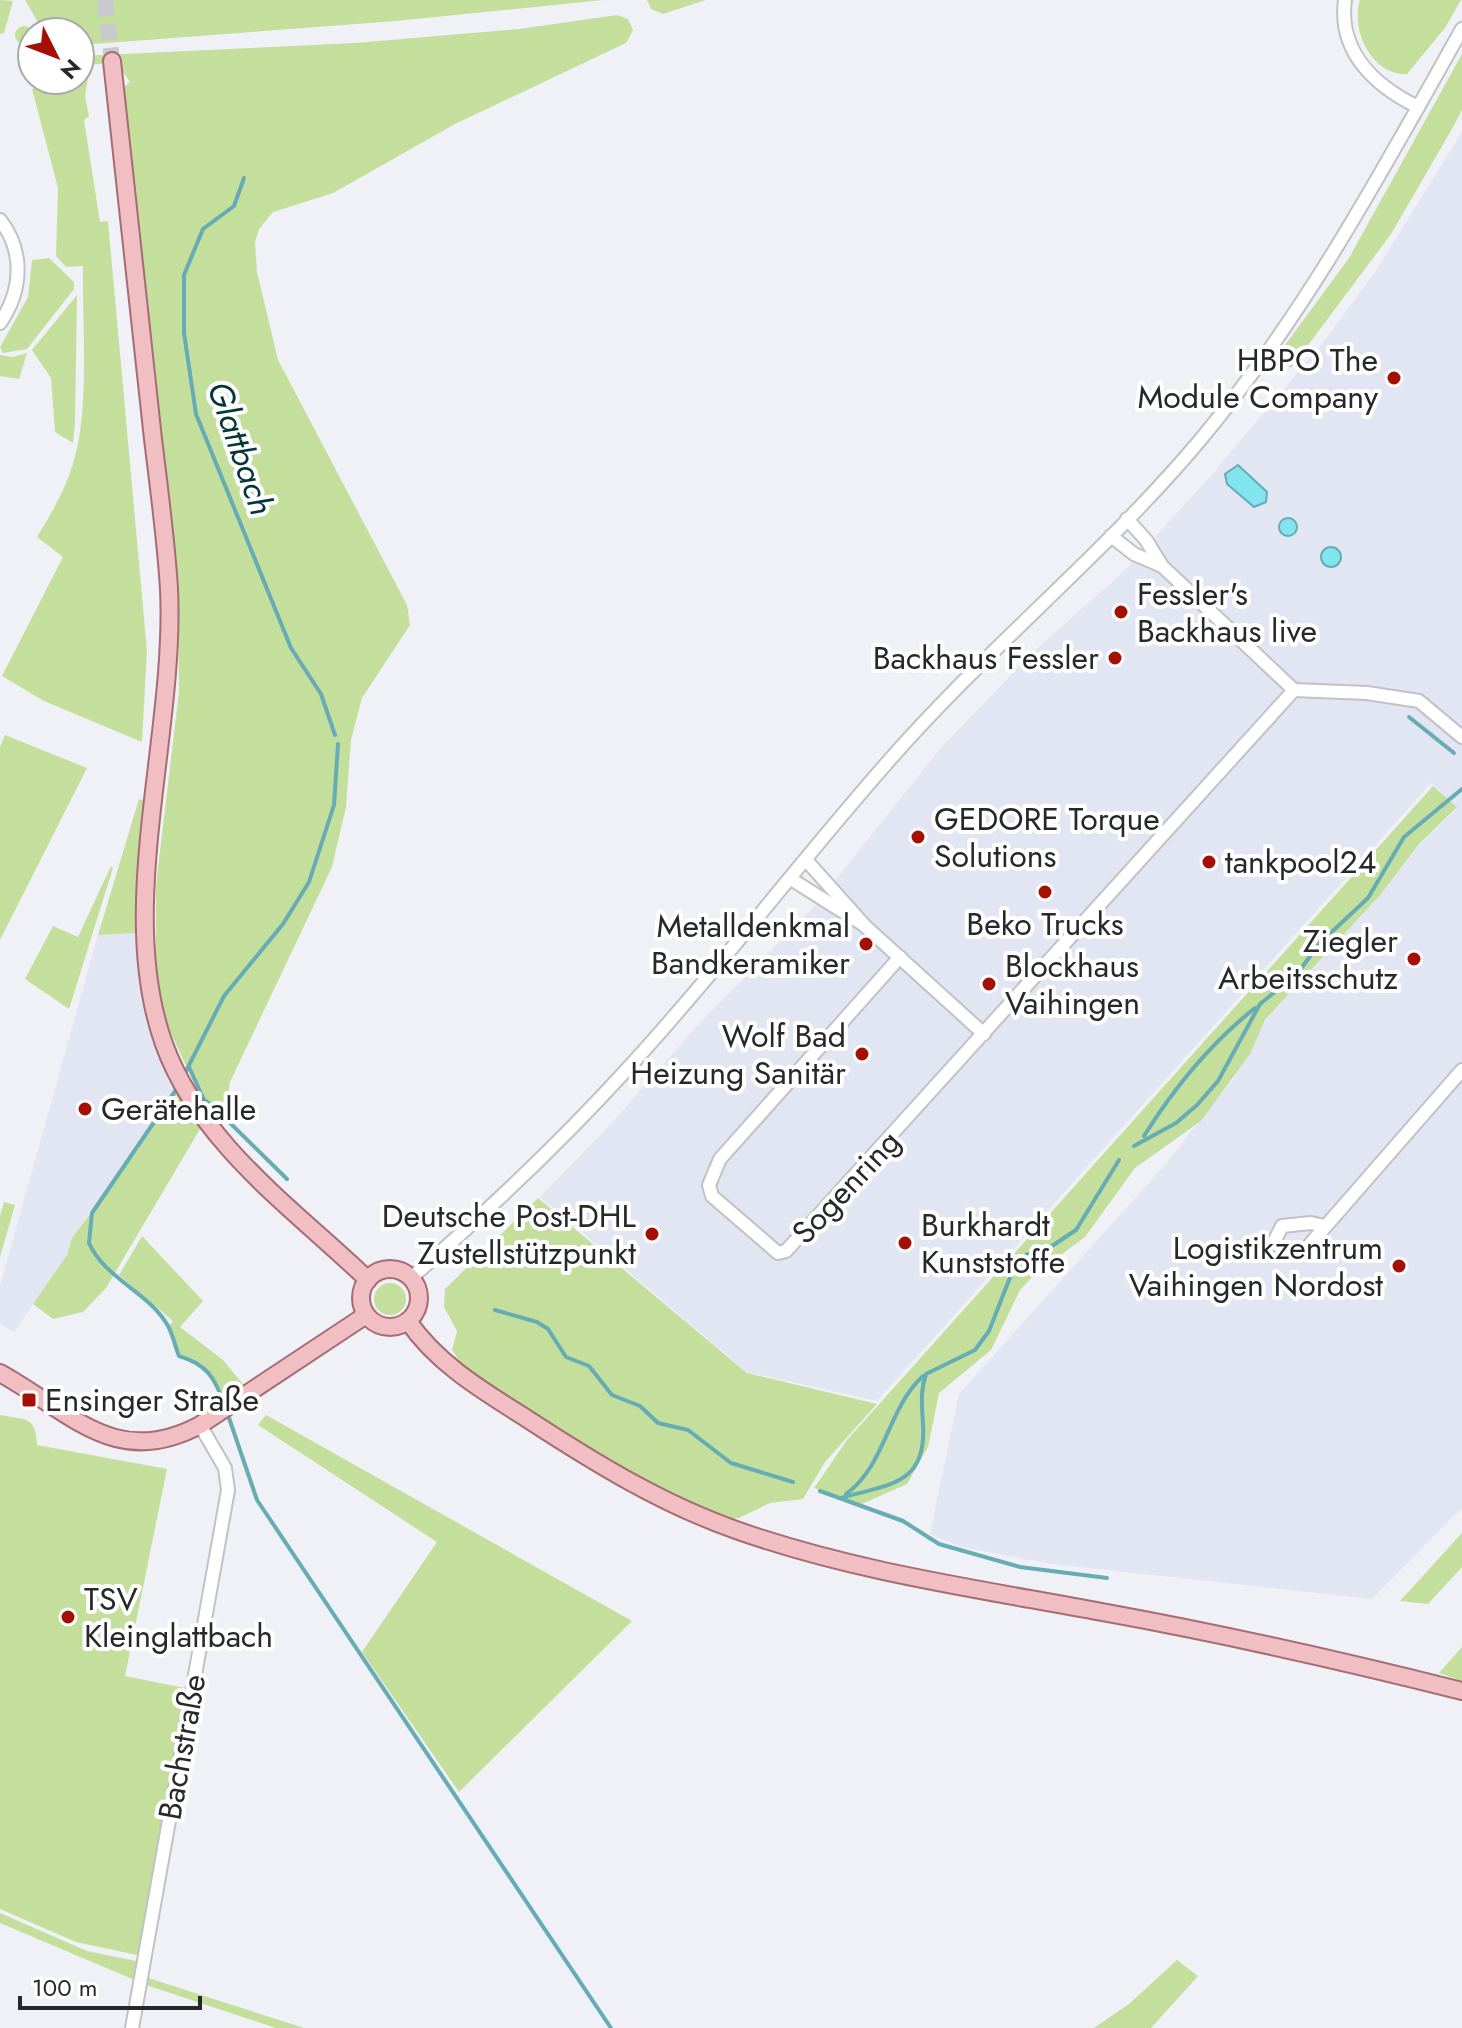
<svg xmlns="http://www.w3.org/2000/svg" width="1462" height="2028" viewBox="0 0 1462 2028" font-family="Jost,sans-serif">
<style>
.built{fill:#e2e5f2}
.green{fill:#c4df9c}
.water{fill:#81e4ef;stroke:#66acb4;stroke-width:2}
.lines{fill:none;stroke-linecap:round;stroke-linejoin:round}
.stream{stroke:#66acb4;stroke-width:4}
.major-tunnel{stroke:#c8c9ce;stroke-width:16;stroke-dasharray:16 8;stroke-linecap:butt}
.minor-casing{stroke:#c1c2c7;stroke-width:16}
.major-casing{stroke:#a46d73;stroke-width:20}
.minor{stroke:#fff;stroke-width:12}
.major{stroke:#f1bec3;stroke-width:16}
.poi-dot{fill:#a41004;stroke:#fff;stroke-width:3}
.labels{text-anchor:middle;stroke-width:8;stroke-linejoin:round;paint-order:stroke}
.poi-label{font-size:32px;fill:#27282a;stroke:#fff;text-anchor:start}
.street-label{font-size:32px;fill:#27282a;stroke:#fff}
.water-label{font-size:34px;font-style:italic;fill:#033539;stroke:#fff}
</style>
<rect width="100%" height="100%" fill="#f0f1f7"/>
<g class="built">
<polygon points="1462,132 1462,1508 1372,1599 1052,1564 961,1547 930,1534 959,1394 1163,1167 1234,1078 1266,1020 1381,894 1420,844 1457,808 1431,783 877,1401 747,1372 540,1197 609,1126 695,1028 814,907 940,749 1033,652 1121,574 1208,479 1322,344 1375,272"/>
<polygon points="135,933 141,988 163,1059 176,1088 72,1238 67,1255 14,1332 0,1324 0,1286 98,935"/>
</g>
<g class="green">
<polygon points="0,0 13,1 4,33 0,34"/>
<polygon points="25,0 603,0 396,21 80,45 80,32 42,29"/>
<polygon points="647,0 706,0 663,14 651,9"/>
<path d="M 1360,0 L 1461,0 L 1445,28 L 1407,74 C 1372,76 1350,30 1360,0 Z"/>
<path d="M 617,15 L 628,19 L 633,30 L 626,43 L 455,124 L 333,193 L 273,212 L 259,229 L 255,242 L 257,272 L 278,360 L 407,605 L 410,625 L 362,698 L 351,740 L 346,807 L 332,867 L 230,1082 L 228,1094 L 234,1106 L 200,1129 L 106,1288 L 83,1312 L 53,1319 L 33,1304 L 67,1255 L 72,1238 L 140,1147 L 138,1145 L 176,1088 L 185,1107 L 199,1094 L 166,1022 L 156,977 L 156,885 L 179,691 L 178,593 L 121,89 L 130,82 L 116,62 L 90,65 L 85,96 L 89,116 L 84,120 L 100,222 L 108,221 L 147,651 L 142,742 L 44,701 L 2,676 L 63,557 L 37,537 C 51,514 65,490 73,464 C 90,409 82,325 83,266 L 66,267 L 56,256 L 58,188 L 32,89 L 43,80 L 80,80 L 80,56 L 355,43 L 519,29 Z"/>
<circle cx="24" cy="35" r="9"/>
<polygon points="1462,54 1462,110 1452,129 1391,234 1291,368 1277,356 1349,258"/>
<polygon points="49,258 74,282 74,289 27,349 3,353 0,347 28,297 32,260"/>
<polygon points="77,295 75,424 73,443 55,432 51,378 32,350"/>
<polygon points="27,353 19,379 0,376 0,355 13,357"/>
<polygon points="5,735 87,768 0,940 0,747"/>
<polygon points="1433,786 1457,807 1420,843 1381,894 1265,1020 1250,1054 1201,1121 1135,1168 1085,1237 1035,1274 1020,1290 991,1350 939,1393 928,1447 907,1484 862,1504 814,1488 847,1440"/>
<polygon points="139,799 149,803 135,933 98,935"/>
<polygon points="111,866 113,868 69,1009 25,979 53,926 78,937"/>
<polygon points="538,1198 747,1373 877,1404 825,1462 803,1499 770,1503 739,1518 725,1519 614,1467 468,1373 452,1350 457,1331 444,1307 445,1289"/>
<polygon points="4,1202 15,1205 0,1257 0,1216"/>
<path d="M 142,1236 L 203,1301 L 180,1327 L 223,1360 L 247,1389 L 226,1402 C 216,1376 207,1363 180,1354 L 169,1326 L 173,1321 L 119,1275 Z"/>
<circle cx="390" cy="1299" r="16"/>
<path d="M 0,1415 C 26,1420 36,1416 37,1445 L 167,1469 L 125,1676 L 185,1688 L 182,1705 L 186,1708 L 142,1952 L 137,1955 L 76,1942 L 0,1909 Z"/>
<polygon points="266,1415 632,1621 459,1792 362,1652 437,1542 258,1425"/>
<polygon points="1462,1533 1462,1567 1428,1604 1400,1601"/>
<polygon points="1462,1647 1462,1681 1439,1673"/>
<polygon points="0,1913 87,1951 136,1961 137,1981 0,1923"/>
<polygon points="1177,1960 1198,1976 1151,2028 1094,2028 1129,2004"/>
<polygon points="145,1977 304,2028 276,2028 143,1984"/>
</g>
<g class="water">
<polygon points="1238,465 1267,492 1266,502 1254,507 1227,484 1225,474"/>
<circle cx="1288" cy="527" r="9"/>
<circle cx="1331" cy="557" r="10"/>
</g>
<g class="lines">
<g class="stream">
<polyline points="244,178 234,206 203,229 184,275 184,333 196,414 291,648 321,694 335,735"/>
<polyline points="1409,717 1454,753"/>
<polyline points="189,1067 204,1100 217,1109"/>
<polyline points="184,1075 224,996 283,924 309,882 334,805 338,744"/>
<path d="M 178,1087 L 92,1213 L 89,1243 C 105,1279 149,1292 168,1326 C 173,1335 175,1346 179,1356 C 206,1364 215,1377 224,1404"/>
<polyline points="226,1119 287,1179"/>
<path d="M 1144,1136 C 1174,1088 1211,1043 1255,1008"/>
<polyline points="1134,1146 1176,1123 1197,1105 1218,1081 1260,1004 1297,974 1320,943 1368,898 1404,837 1462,789"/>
<polyline points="495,1310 537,1322 548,1329 566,1357 589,1366 612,1395 640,1406 658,1423 688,1430 731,1463 793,1482"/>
<polyline points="227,1412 257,1500 611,2028"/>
<polyline points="820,1491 903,1521 939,1544 1020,1567 1107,1578"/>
<path d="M 846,1494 C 886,1465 887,1409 923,1376"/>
<path d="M 841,1498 C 889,1484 927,1485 923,1424 C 922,1406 920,1391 926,1374 L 975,1350 L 989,1331 L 1011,1275 L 1026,1255 L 1052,1246 L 1076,1230 L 1119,1160"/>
</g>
<polyline class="major-tunnel" points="105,0 112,61"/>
<defs>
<g id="minor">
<path d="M 1345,0 C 1338,52 1375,86 1418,107"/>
<path d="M 0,220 C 25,252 22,291 0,323"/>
<polyline points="1127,519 1146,540 1162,566 1294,690 1367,693 1419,701 1462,737"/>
<polyline points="1111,536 1134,554 1162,566"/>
<polyline points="806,860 866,927 984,1034"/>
<polyline points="791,879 864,925"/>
<polyline points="900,957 720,1159 709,1185 712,1196 778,1253 786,1251 1294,690"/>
<polyline points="1324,1226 1311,1223 1282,1226 1274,1242 1288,1254 1305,1250 1462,1070"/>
<path d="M 411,1278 C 488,1211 561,1142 630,1066 C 719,969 799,863 886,764 C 985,650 1104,555 1201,439 C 1306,313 1382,171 1462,29"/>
<polyline points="132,2028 228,1490 225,1468 200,1425"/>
</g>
<g id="major">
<path d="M 112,61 C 125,187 140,313 153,439 C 159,489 166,539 169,589 C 176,735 115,908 164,1044 C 200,1144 294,1209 368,1280"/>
<circle cx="390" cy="1298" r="29"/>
<path d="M 408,1321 C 438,1365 485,1392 529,1420 C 595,1463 662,1504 736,1530 C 855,1572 979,1589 1102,1612 C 1223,1634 1343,1661 1462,1691"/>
<path d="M 0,1373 C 72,1413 116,1470 200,1425 L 366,1315"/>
</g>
</defs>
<use href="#minor" class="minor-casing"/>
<use href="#major" class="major-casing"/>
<use href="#minor" class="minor"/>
<use href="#major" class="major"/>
</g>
<g class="poi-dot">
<circle cx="1394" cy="378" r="8"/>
<circle cx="1121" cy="612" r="8"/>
<circle cx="1115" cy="658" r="8"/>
<circle cx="918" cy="837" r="8"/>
<circle cx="1209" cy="862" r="8"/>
<circle cx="1045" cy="892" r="8"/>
<circle cx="866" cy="944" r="8"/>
<circle cx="1414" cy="959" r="8"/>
<circle cx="989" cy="984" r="8"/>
<circle cx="862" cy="1054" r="8"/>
<circle cx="85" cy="1109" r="8"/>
<circle cx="652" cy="1234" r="8"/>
<circle cx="905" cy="1243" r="8"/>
<circle cx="1399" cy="1266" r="8"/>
<rect x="21" y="1392" width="16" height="16" rx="4"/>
<circle cx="68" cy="1617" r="8"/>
</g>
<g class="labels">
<g class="poi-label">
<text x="1378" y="371" text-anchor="end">HBPO The<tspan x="1378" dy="37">Module Company</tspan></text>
<text x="1137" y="605">Fessler's<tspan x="1137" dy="37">Backhaus live</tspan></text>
<text x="1099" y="669" text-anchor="end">Backhaus Fessler</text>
<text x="934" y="830">GEDORE Torque<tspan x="934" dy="37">Solutions</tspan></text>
<text x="1225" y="873">tankpool24</text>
<text x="1045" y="935" text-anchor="middle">Beko Trucks</text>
<text x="850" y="937" text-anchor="end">Metalldenkmal<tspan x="850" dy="37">Bandkeramiker</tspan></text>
<text x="1398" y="952" text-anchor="end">Ziegler<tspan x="1398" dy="37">Arbeitsschutz</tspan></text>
<text x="1005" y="977">Blockhaus<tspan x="1005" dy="37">Vaihingen</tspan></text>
<text x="846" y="1047" text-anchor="end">Wolf Bad<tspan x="846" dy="37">Heizung Sanitär</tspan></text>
<text x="101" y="1120">Gerätehalle</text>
<text x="636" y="1227" text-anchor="end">Deutsche Post-DHL<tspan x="636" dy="37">Zustellstützpunkt</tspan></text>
<text x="921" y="1236">Burkhardt<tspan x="921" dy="37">Kunststoffe</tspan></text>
<text x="1383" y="1259" text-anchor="end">Logistikzentrum<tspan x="1383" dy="37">Vaihingen Nordost</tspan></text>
<text x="45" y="1411">Ensinger Straße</text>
<text x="84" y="1610">TSV<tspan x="84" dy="37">Kleinglattbach</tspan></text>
</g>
<g class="street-label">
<text transform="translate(846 1187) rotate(-47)" y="11">Sogenring</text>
<text transform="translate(182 1747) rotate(-80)" y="11">Bachstraße</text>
</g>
<g class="water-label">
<text transform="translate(241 448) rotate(71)" y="12">Glattbach</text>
</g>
</g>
<g transform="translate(56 56) rotate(132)"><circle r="38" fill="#ffffff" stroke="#a9a9aa" stroke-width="2"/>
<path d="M0-6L14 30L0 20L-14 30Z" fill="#a41004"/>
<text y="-12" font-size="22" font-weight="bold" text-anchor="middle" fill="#27282a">N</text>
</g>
<path d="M20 1996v12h180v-12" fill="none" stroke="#27282a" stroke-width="4"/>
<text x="32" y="1996" font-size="24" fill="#27282a" stroke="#ffffff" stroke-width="6" paint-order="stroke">100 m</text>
</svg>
